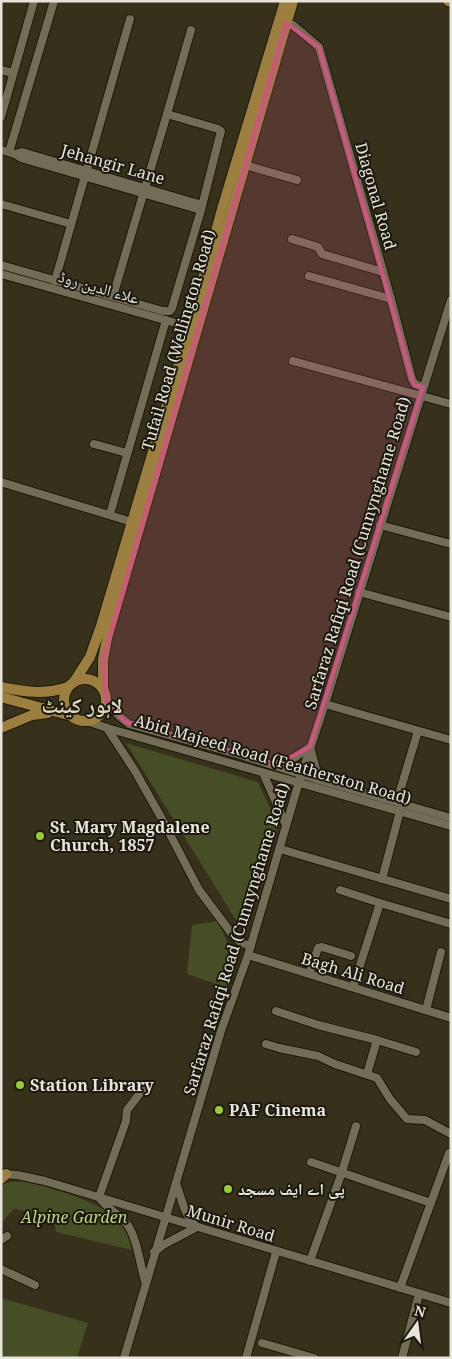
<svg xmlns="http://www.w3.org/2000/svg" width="452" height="1359" viewBox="0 0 452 1359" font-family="'Noto Serif','Noto Naskh Arabic',serif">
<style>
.green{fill:#454e24}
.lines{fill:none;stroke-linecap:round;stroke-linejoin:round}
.minor-casing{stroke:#1e1905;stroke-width:10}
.major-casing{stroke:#1e1905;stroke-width:12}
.minor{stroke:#736c56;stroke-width:8}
.major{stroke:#9c7f3f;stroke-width:10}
.marked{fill:#cd5580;fill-opacity:0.2;stroke:#cd5580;stroke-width:4;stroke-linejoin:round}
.poi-dot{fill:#9bcb33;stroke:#1b1910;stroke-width:2}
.labels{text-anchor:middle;stroke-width:4;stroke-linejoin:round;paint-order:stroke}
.street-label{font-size:16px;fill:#e8e4d8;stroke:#1b1910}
.poi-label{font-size:16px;font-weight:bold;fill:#e8e4d8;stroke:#1b1910;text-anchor:start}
.park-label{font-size:16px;font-style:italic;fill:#c2d483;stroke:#1b1910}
.district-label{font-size:21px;font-weight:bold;fill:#ded8be;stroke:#1b1910}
</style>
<rect width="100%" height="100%" fill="#37311c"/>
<g class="green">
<polygon points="126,743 258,782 278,826 244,933"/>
<polygon points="218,921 231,951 228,988 187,974 192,925"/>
<path d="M 24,1181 C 50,1188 106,1202 123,1225 C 128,1232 130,1241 132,1250 L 56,1232 L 53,1216 L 14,1209 L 1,1223 L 1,1183 Z"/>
<polygon points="1,1298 88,1323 77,1358 1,1358"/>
</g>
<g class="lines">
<defs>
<g id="minor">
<polyline points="286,23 293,25 319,47 391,299 412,379 415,384 423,387"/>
<polyline points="1,70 13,73"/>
<polyline points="1,117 34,1"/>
<polyline points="1,150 15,154 21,158 201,210"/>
<polyline points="9,152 54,1"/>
<polyline points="15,154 22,152 202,205"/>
<polyline points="245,165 297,180"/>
<polyline points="1,204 71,224"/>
<polyline points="292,239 318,247 322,254 383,272"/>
<polyline points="1,265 163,311 170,311 172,308 201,210 221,131 218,129 167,114"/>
<polyline points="1,274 190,327"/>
<polyline points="309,276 391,299"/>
<polyline points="55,281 130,19"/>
<polyline points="113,296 167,114 191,30"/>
<polyline points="293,361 451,404"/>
<polyline points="94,444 127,453"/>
<polyline points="1,482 132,522"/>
<polyline points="110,514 166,320"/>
<polyline points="380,525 451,544"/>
<polyline points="359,592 451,617"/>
<polyline points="106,700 119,716 129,724 237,754 319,780 451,818"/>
<polyline points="325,704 451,740"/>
<polyline points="87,721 107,728 451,826"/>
<polyline points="107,728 135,771 162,819 199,890 235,938 242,943 251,946"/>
<polyline points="275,765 294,758 310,747 319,780"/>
<polyline points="263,773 286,825"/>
<polyline points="397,801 418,731"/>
<polyline points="280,849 451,899"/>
<polyline points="382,879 400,811"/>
<polyline points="340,890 380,903"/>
<polyline points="248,955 451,1018"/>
<polyline points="309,974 318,948 322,947 351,956"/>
<polyline points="353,987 380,903 451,924"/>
<polyline points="426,1010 441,952"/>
<polyline points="276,1011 318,1025 377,1040 367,1074"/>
<polyline points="377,1040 416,1052"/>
<polyline points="266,1044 279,1048 318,1056 335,1064 377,1078 390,1099 407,1119 425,1120 451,1134"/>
<path d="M 144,1088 L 127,1110 L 126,1121 L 99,1197 C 106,1208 119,1214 127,1224 C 137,1238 140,1264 145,1281"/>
<polyline points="311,1162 431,1203"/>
<polyline points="1,1174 17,1175 45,1181 451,1303"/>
<polyline points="1,1240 7,1236"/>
<path d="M 154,1252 L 163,1245 L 197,1227 C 184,1215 182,1200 176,1183"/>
<polyline points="310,1261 342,1172 356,1126"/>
<polyline points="1,1269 35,1285"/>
<polyline points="400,1288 449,1153"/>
<polyline points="262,1343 314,1358"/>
<polyline points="124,1358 221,1031 248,955 299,782 325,704 451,300"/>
<polyline points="246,1358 276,1252"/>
<polyline points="402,1358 419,1294"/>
</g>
<g id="major">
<polyline points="448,1 451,2"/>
<circle cx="85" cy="700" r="21"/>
<polyline points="74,682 90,657 101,626 190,327 222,209 285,1"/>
<path d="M 1,687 C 25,692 45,695 68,687"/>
<polyline points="103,689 103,660 107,638 293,1"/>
<polyline points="1,697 72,716"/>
<polyline points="1,728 32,715 48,713"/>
<polyline points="1,1179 6,1174"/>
</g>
</defs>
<use href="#minor" class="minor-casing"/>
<use href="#major" class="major-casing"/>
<use href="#minor" class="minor"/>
<use href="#major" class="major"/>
</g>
<path class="marked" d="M 286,23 L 319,47 L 412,379 L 414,385 L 423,387 L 310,747 L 275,765 L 125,722 L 106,700 L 103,660 Z"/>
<g class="poi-dot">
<circle cx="40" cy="836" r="5"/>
<circle cx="20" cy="1085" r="5"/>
<circle cx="219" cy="1110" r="5"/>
<circle cx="228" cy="1189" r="5"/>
</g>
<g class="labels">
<g class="street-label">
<text transform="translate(113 164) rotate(16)" y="6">Jehangir Lane</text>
<text transform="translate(376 196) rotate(74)" y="6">Diagonal Road</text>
<text transform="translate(99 287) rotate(16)" y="6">علاء الدین روڈ</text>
<text transform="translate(178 340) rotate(-74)" y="6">Tufail Road (Wellington Road)</text>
<text transform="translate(357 553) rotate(-73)" y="6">Sarfaraz Rafiqi Road (Cunnynghame Road)</text>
<text transform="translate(273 759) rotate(16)" y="6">Abid Majeed Road (Featherston Road)</text>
<text transform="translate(236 939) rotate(-73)" y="6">Sarfaraz Rafiqi Road (Cunnynghame Road)</text>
<text transform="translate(353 973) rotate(17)" y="6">Bagh Ali Road</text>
<text transform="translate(231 1223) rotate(17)" y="6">Munir Road</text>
</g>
<g class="poi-label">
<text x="50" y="833">St. Mary Magdalene<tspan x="50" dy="18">Church, 1857</tspan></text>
<text x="30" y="1091">Station Library</text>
<text x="229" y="1116">PAF Cinema</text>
<text x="238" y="1195">پی اے ایف مسجد</text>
</g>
<g class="park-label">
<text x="74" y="1223">Alpine Garden</text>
</g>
<g class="district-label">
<text x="82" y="713">لاہور کینٹ</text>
</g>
</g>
<rect width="452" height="1359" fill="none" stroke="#e8e4d8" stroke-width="5"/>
<g transform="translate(417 1324) rotate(14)" stroke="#1b1910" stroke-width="4" paint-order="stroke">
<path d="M0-4L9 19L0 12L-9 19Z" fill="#e8e4d8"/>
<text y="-8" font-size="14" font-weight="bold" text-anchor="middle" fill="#e8e4d8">N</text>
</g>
</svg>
